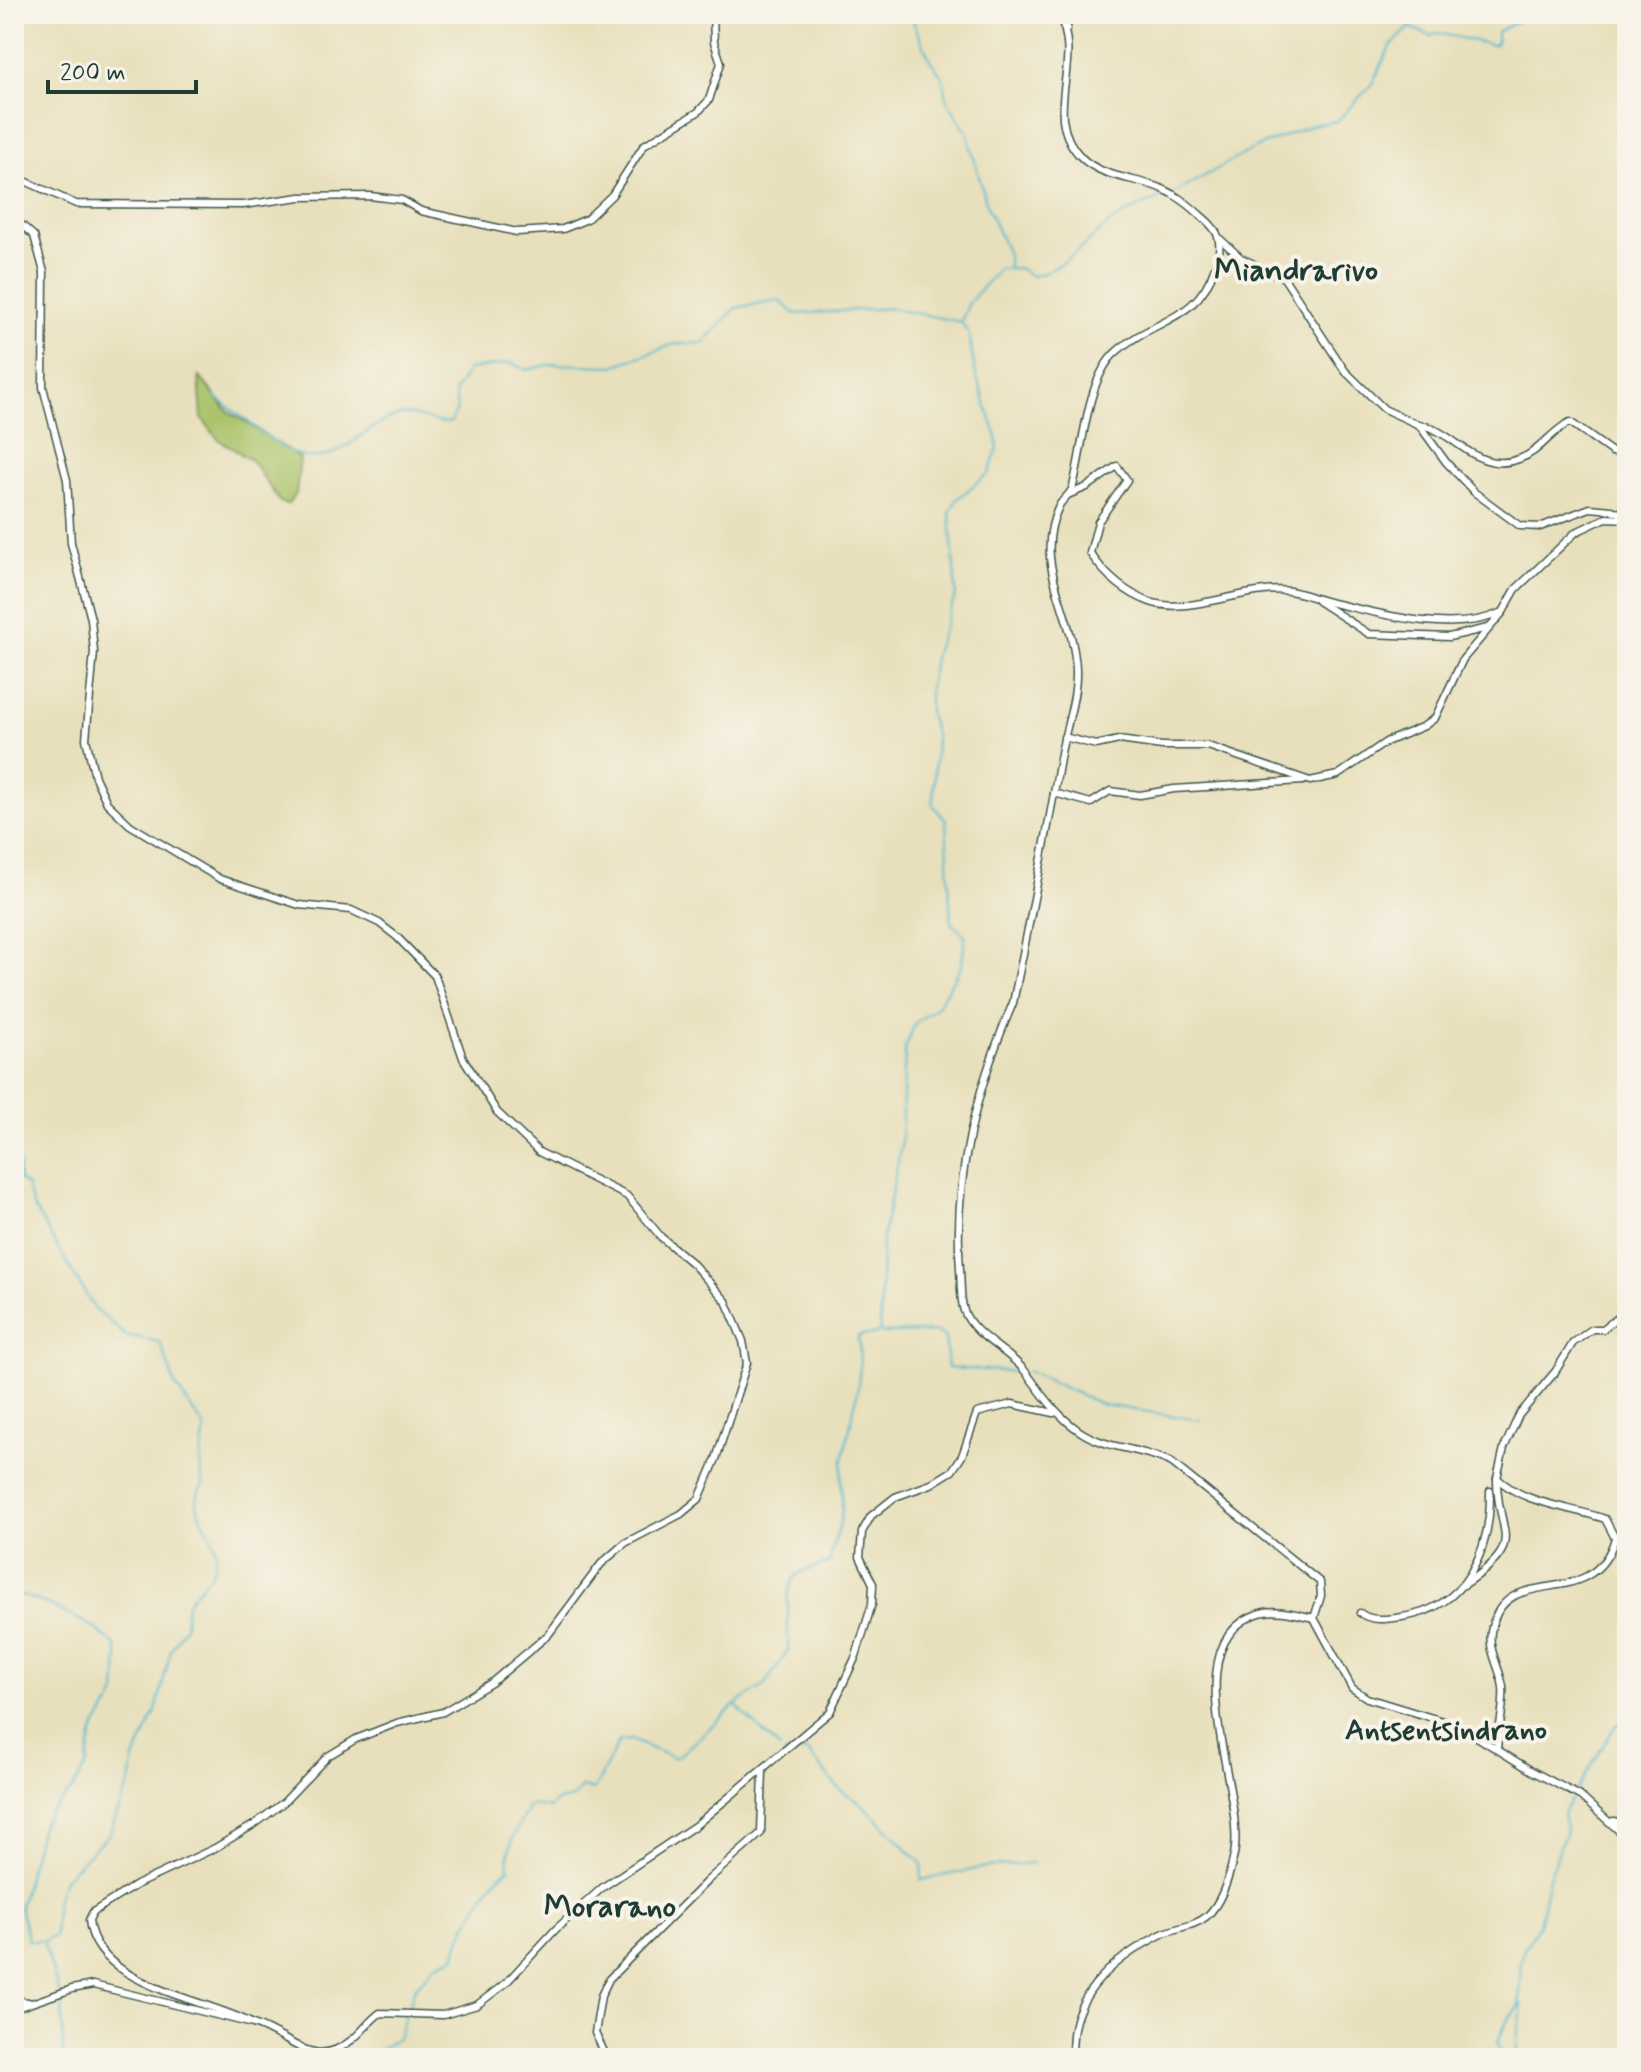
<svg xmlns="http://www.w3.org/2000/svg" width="1641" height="2072" viewBox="0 0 1641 2072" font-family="Mynerve,sans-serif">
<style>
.green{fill:#a9c267;stroke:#64804e;stroke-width:2}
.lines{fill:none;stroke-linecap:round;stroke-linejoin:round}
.stream{stroke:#50b9cd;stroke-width:2}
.minor-casing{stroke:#3d5548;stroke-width:9}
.minor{stroke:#fff;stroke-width:6}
.labels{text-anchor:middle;stroke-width:8;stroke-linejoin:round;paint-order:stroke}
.neighbourhood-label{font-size:30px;font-weight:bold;fill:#1f3d34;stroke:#f7f3e8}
.quarter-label{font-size:32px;font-weight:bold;fill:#1f3d34;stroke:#f7f3e8}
</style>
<rect width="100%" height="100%" fill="#f7f3e8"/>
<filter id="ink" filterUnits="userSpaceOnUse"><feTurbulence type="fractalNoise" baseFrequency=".0125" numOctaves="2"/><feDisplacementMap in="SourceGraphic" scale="16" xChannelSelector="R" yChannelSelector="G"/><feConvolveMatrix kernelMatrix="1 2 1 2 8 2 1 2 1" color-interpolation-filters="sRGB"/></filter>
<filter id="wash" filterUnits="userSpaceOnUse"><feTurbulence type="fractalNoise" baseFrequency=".006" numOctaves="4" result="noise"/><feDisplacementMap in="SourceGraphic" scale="32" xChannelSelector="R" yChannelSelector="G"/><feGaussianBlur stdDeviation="1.8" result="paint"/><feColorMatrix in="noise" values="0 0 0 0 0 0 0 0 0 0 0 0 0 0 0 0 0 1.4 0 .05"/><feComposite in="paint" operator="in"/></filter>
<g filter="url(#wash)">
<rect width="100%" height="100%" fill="#e8e0bc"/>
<polygon class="green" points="199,376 227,410 300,458 296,494 288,504 280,502 252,461 218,439 202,418"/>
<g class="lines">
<g class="stream">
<polyline points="910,14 930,60 943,78 948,102 967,132 987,206 1008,254 1008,266"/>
<polyline points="1412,28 1431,36 1437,33 1493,45 1497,43 1497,32 1531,14"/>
<polyline points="1174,193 1255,148 1312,125 1337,121 1372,84 1390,47 1411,26 1414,14"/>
<path d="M 961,321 L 970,301 L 999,269 L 1018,268 L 1032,276 C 1066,270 1088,237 1116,219 C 1132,209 1151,202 1168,195"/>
<path d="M 214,396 L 283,448 C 334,477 353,431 396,416 C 416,409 431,426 451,422 L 457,409 L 455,391 L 468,370 L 510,363 L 527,370 L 552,364 L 613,366 L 675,344 L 703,343 L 736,308 L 778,300 L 796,314 L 889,308 L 961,322 L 969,334 L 975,372 L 997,438 L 998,448 L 989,473 L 957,499 L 950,513 L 956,594 L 935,653 L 929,688 L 929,713 L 936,738 L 933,805 L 946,820 L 951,923 L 965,935 L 962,965 L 936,1008 L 915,1023 L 905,1049 L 901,1146 L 882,1240 L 880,1329 L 877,1334 L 858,1336 C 865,1378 851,1419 843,1459 C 839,1477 843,1491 842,1508 C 842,1524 832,1546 829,1563 L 801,1572 L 793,1579 L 788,1594 L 788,1650 L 765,1685 L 735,1705 L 681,1754 L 674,1758 L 631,1740 L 619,1741 L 594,1790 L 582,1787 L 573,1798 L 555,1802 L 550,1808 L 530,1805 C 519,1826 505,1844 509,1869 C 491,1878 458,1934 456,1956 L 435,1965 L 414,1990 L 398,2038 L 367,2058"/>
<path d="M 14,1155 L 19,1162 L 19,1180 L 26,1185 L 33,1206 L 94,1308 L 125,1335 L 160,1342 L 175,1385 L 205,1428 L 200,1463 L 203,1485 C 181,1513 226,1534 214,1567 C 208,1583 195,1589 187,1603 L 185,1626 L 171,1650 L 156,1711 L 134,1759 L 130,1782 L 109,1834 L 64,1879 L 55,1903 L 55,1936 L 43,1941 L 62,2001 L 63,2058"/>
<polyline points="881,1333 937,1332 945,1337 948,1368 1020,1372"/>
<polyline points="1027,1371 1103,1405 1200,1420"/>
<polyline points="14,1593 48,1604 95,1628 115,1645 118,1657 116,1694 93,1732 87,1764 73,1789 49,1813 41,1826 20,1906 28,1941 42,1941"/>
<polyline points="735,1705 780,1749"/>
<polyline points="784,1754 807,1751 840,1790 861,1803 922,1864 921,1880 986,1867 1033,1863"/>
<polyline points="1504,2058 1497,2043 1508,2019 1519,2006 1521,1960 1525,1947 1539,1925 1549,1877 1566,1831 1563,1813 1615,1726 1627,1720"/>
<path d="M 1520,2058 C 1511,2043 1524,2021 1521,2003"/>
</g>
</g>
</g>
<g filter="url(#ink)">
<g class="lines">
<defs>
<g id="minor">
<path d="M 1058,14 C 1086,62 1039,114 1081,157 C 1099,175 1125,177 1148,184 C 1168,189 1184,200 1199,214 C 1206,220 1216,228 1218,237 C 1221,246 1218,259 1215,267 C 1196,325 1150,318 1113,355 C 1086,384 1083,449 1073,486 C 1071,495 1063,498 1059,506 C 1031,565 1074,611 1076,670 C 1077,697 1066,727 1061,753 C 1047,837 1030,920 1013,1003 C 977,1087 953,1176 960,1269 C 961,1282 960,1299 964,1311 C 974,1337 1007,1349 1024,1370 C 1042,1393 1056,1416 1081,1432 C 1109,1450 1144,1448 1172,1463 L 1320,1582 L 1321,1596 L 1314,1618 L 1352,1688 L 1367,1698 L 1459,1726 L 1532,1771 L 1580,1796 L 1627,1838"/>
<polyline points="1067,28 1068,14"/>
<polyline points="14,176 76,204 243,205 300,197 370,196 402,200 421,211 517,232 563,229 587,219 612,195 644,145 698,112 709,100 721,63 714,42 713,14"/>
<path d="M 14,218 L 34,236 L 44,272 L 43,387 L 67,480 L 71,543 L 91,619 L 94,652 L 86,739 L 95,777 L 107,803 L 130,825 L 220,879 L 299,905 L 351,910 L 379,923 L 397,937 L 435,976 L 463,1058 L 497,1112 L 539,1152 L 627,1196 L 661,1237 L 693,1264 L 726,1301 L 743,1341 L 747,1363 L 716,1459 L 699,1499 L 681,1514 L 625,1543 L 601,1564 L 548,1635 L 491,1683 L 443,1712 L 397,1723 L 356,1739 L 328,1756 L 284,1802 L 255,1824 L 215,1848 L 136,1885 L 93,1912 L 89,1920 C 95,1987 207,1998 253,2024"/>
<polyline points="1219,238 1241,258 1284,278 1345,371 1384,409 1419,425 1446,462 1474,492 1520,526 1540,527 1590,508 1612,510 1627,516"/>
<path d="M 1420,425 C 1455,430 1475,475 1519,459 C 1540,452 1550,432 1570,422 L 1612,452 L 1627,457"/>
<path d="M 1070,494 L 1087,487 L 1117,466 L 1127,480 L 1098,522 L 1090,553 C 1105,575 1123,592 1150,602 C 1191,616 1247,585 1290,591 C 1306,594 1321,601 1337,604 C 1385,615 1453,634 1500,613"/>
<polyline points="1318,601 1369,634 1449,637 1488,628"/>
<polyline points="1064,737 1096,745 1119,740 1162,746 1208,746 1310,781 1338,775 1386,742 1424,726 1435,718 1463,659 1503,612 1516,589 1576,532 1606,518 1627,519"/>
<polyline points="1054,793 1091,803 1110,791 1140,795 1174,789 1303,781"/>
<path d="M 1464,1585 C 1530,1542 1496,1535 1497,1478"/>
<path d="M 1360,1613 C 1372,1622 1388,1619 1402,1617 C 1467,1608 1491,1550 1490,1491"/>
<path d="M 1497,1749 C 1498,1730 1505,1706 1503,1687 C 1500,1666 1486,1649 1492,1627 C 1508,1560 1593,1615 1615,1538 L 1605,1519 C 1569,1506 1525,1505 1497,1478 L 1504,1448 L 1519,1415 L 1555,1372 L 1573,1343 L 1592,1329 L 1603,1329 L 1627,1311"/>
<polyline points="1613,1821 1627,1824"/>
<polyline points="14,2000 28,2002"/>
<path d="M 14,2009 L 72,1989 L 93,1985 L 253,2024 C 293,2037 313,2072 353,2039 C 363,2031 369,2021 380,2013 L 443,2015 L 477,2005 L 506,1983 L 556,1929 L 603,1887 L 696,1825 L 830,1712 L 856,1656 L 872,1604 L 873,1584 L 860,1557 L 862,1532 L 871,1516 L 895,1497 L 931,1484 L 952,1471 L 962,1456 L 977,1413 L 1012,1404 L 1054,1413"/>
<polyline points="607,2058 595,2033 601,1996 609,1979 708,1880 761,1833 763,1770"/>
<path d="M 1073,2058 C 1066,1998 1113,1959 1162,1934 C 1177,1927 1194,1927 1207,1916 C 1222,1902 1230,1874 1234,1855 C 1247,1793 1170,1641 1260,1613 C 1275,1608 1299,1615 1314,1618"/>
</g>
</defs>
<use href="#minor" class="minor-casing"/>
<use href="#minor" class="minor"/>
</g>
</g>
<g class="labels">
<g class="neighbourhood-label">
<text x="1446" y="1739">Antsentsindrano</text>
</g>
<g class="quarter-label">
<text x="1296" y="280">Miandrarivo</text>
<text x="610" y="1916">Morarano</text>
</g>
</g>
<rect width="1641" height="2072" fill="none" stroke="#f7f3e8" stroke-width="48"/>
<path d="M48 80v12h148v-12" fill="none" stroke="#1f3d34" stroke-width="4"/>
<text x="60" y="80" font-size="24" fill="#1f3d34" stroke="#f7f3e8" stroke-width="6" paint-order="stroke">200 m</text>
</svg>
